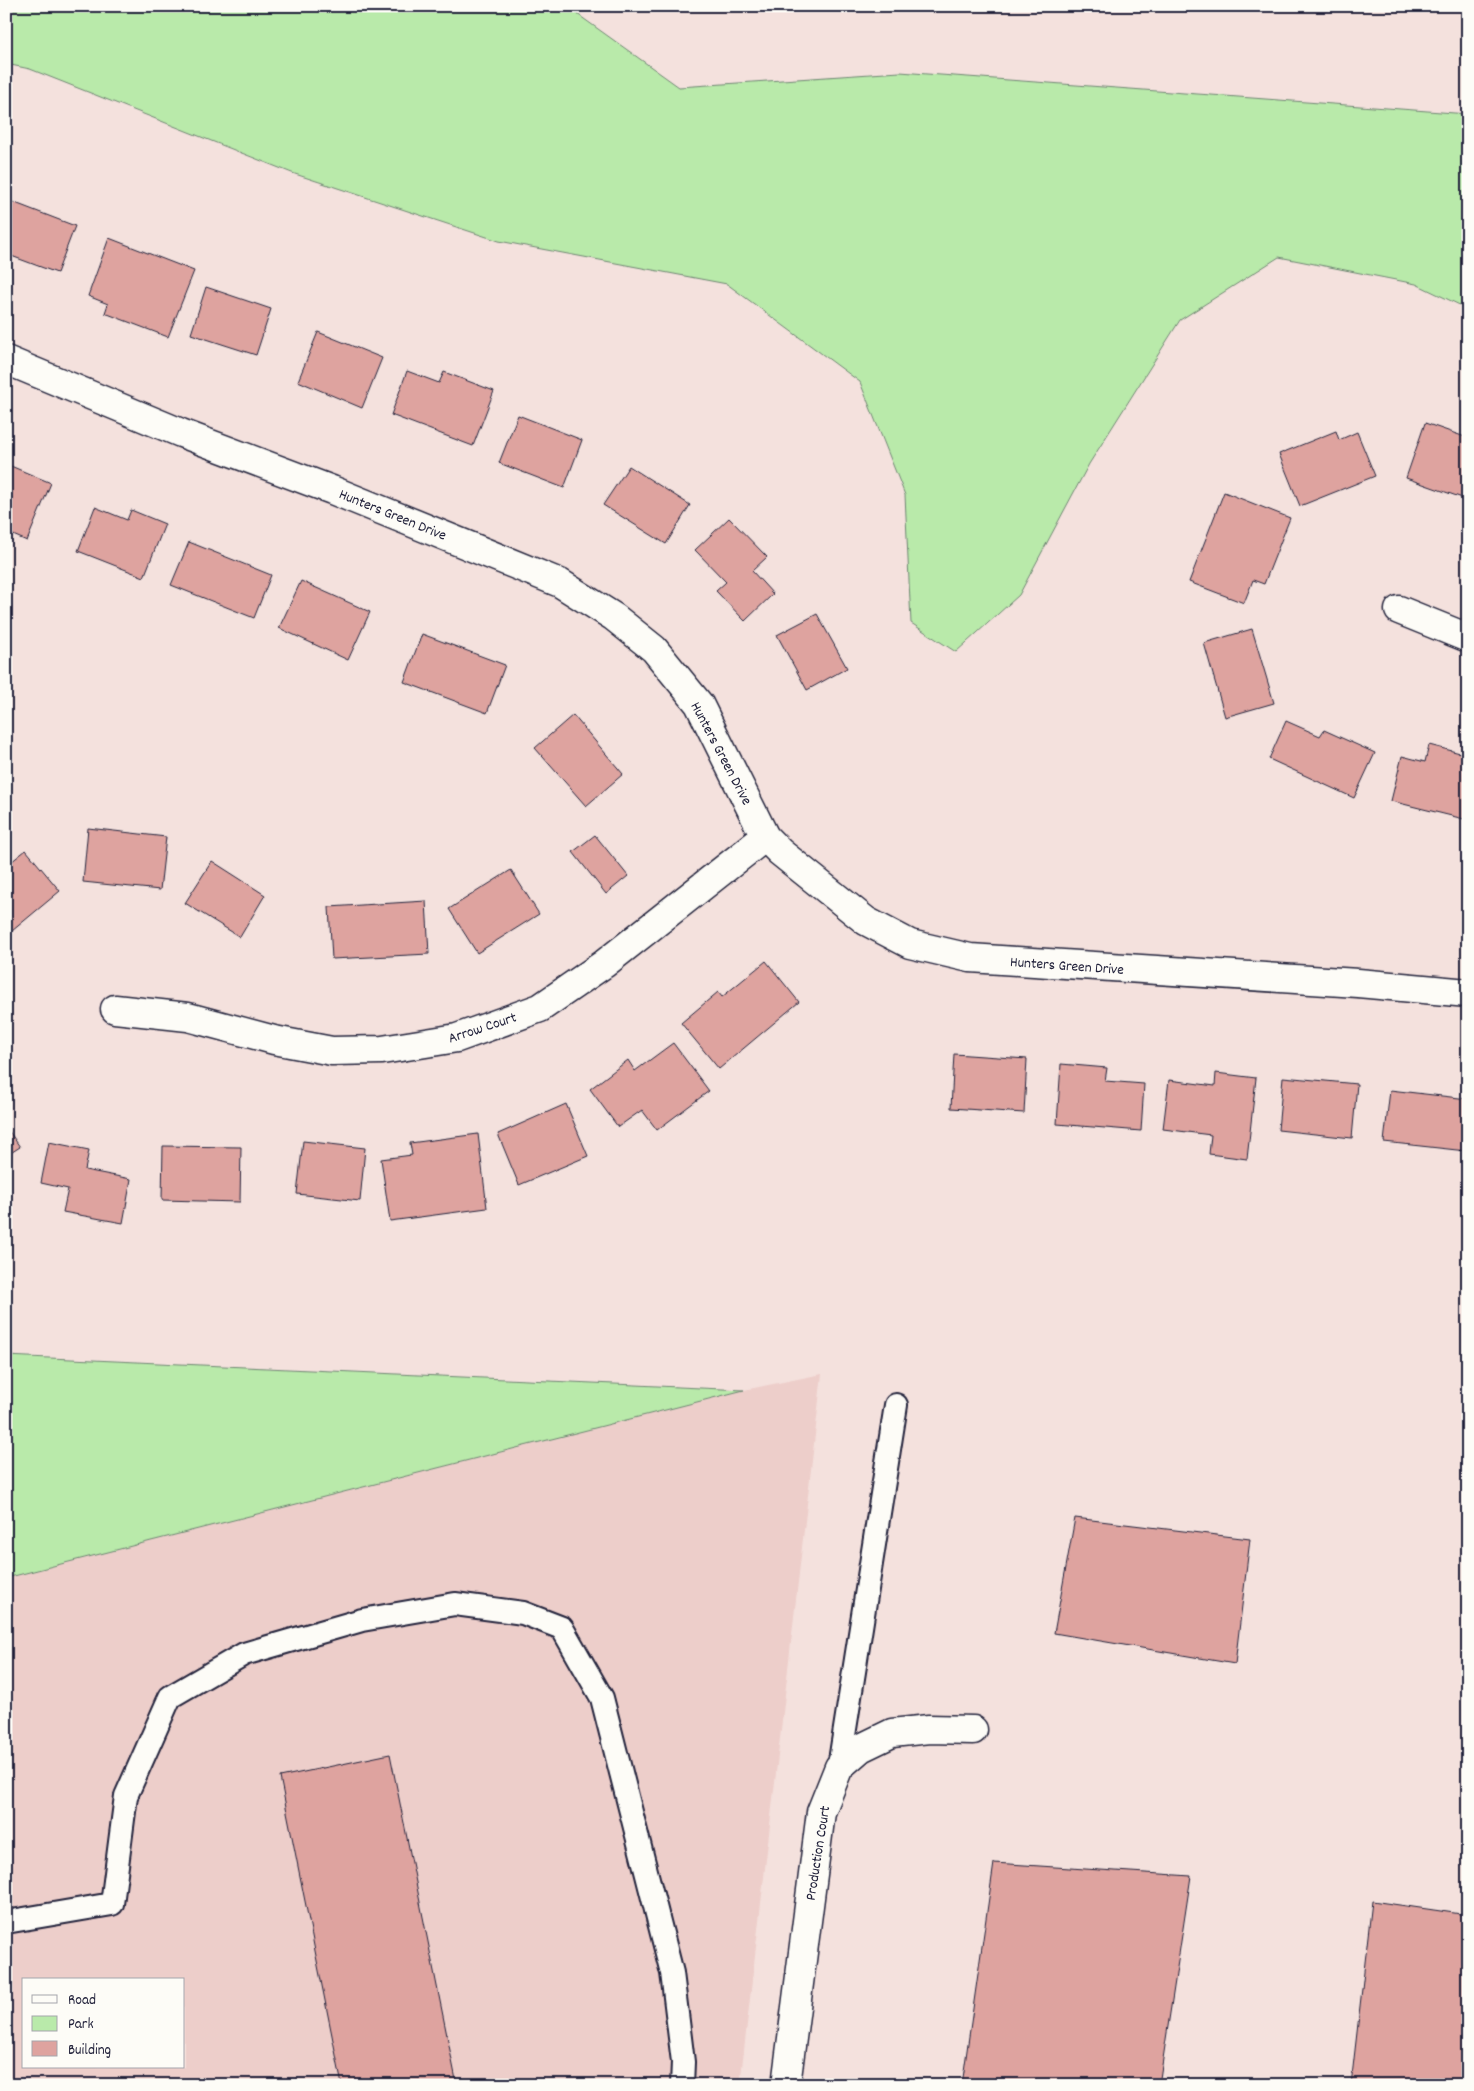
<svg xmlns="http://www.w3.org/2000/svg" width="1474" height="2091" viewBox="0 0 1474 2091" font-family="Dekko,sans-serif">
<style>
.built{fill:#edceca;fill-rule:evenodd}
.green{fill:#b9eaaa;stroke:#6e8672}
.building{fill:#dea39f;stroke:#22223b}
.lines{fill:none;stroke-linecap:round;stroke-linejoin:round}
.lane-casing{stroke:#22223b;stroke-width:26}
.street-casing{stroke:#22223b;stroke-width:31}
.lane{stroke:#fdfcf7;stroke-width:22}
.street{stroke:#fdfcf7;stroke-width:28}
.labels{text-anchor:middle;stroke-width:5;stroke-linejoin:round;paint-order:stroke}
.street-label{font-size:15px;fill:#22223b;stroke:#fdfcf7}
</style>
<rect width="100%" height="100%" fill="#f4e1dd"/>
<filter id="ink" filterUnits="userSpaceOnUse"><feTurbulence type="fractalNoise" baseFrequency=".02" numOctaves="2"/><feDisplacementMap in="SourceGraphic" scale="10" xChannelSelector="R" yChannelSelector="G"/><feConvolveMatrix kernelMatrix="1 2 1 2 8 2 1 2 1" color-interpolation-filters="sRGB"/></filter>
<g filter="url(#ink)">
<path class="built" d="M 822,1374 L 740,2085 L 6,2085 L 6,1578 L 744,1390 ZM 24,1980 L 184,1980 L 184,2067 L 24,2067 Z"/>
<g class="green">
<polygon points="6,6 566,6 679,87 900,72 1468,114 1468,309 1416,284 1279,257 1180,320 1089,464 1019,595 956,652 911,623 905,495 860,382 727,284 499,241 292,173 30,69 6,64"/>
<polygon points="6,1356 744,1390 6,1578"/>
</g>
<g class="building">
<polygon points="10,201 75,226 57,273 6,254 6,213"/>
<polygon points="109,238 194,271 168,337 105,313 108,304 88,296"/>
<polygon points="206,287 271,309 256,355 191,334"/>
<polygon points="318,332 382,358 362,408 298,381"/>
<polygon points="407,371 439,383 444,372 494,391 473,446 391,415"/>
<polygon points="518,415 582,440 564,488 499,463"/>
<polygon points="1425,423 1468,438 1468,500 1406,478"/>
<polygon points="1336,431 1339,440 1357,432 1375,476 1300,506 1279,454"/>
<polygon points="6,464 51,483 27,541 6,532"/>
<polygon points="629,466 690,505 666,544 603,505"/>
<polygon points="1224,492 1290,518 1264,584 1253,580 1244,603 1189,582"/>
<polygon points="95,507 127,520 131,510 165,524 144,577 78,551"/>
<polygon points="729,518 767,557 752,571 773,594 745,621 716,591 726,582 695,550"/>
<polygon points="189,542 271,575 254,618 171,585"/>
<polygon points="301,581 370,612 348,660 279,628"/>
<polygon points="817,614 847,668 807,690 777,635"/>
<polygon points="1252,629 1274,703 1225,717 1204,643"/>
<polygon points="422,634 505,665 487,713 404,682"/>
<polygon points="573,715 623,774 586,806 535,748"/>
<polygon points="1286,721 1320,736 1324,730 1375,753 1354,798 1269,759"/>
<polygon points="1429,745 1468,755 1468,820 1391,801 1402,756 1425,762"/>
<polygon points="88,828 166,837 160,890 83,882"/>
<polygon points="595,835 628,876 606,894 573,852"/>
<polygon points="26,850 60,891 6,936 6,866"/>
<polygon points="212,861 265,895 240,937 185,903"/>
<polygon points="511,870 539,914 477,953 449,909"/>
<polygon points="426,901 429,954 332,959 329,907"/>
<polygon points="766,961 799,1002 719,1069 681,1023 718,992 722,997"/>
<polygon points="673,1043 709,1091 657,1130 642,1110 618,1127 590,1089 628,1060 635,1071"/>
<polygon points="954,1054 1027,1059 1024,1113 951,1108"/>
<polygon points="1061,1064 1107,1068 1105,1081 1144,1084 1141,1131 1057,1124"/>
<polygon points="1216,1073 1256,1078 1247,1159 1209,1154 1211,1135 1163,1129 1169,1080 1215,1086"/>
<polygon points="1283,1077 1357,1084 1352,1138 1278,1130"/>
<polygon points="1390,1090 1468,1099 1466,1151 1384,1142"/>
<polygon points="566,1104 588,1156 519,1185 498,1134"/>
<polygon points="6,1127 20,1147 6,1156"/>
<polygon points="478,1134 487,1208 390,1221 381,1159 412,1155 410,1143"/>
<polygon points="303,1141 365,1148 360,1201 297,1194"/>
<polygon points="49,1142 89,1150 85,1170 131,1179 123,1223 63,1212 68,1189 41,1183"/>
<polygon points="163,1146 241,1147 240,1202 162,1200"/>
<polygon points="1075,1518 1250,1539 1235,1664 1054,1633"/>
<polygon points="390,1754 457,2085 342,2085 280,1777"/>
<polygon points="994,1863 1191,1876 1159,2085 962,2085"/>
<polygon points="1372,1901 1468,1915 1468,2085 1351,2085"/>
</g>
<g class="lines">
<defs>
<g id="lane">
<polyline points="839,1767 896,1405"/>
<polyline points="6,1922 112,1904 126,1796 170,1697 244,1654 362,1620 455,1604 523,1613 562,1628 602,1698 672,1973 683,2062 682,2085"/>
</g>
<g id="street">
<polyline points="6,360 181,433 332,490 560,583 614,617 654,649 699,704 765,837 780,852 866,921 910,944 970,958 1358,983 1468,993"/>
<polyline points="1399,610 1468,638"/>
<polyline points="115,1009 188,1017 274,1040 332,1051 382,1050 457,1038 540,1008 604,964 765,837"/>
<polyline points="786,2085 821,1812 839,1767 861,1748 892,1733 929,1729 973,1730"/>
</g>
</defs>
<use href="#lane" class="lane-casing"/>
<use href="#street" class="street-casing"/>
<use href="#lane" class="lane"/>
<use href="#street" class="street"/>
</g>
</g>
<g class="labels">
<g class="street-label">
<text transform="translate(393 514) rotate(22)" y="5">Hunters Green Drive</text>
<text transform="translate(722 753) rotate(62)" y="5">Hunters Green Drive</text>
<text transform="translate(1067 965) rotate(4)" y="5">Hunters Green Drive</text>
<text transform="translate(482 1027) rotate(-18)" y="5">Arrow Court</text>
<text transform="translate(817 1853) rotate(-81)" y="5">Production Court</text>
</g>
</g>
<rect width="1474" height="2091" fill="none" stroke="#fdfcf7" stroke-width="25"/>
<rect x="12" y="12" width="1449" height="2066" fill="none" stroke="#22223b" stroke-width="2" filter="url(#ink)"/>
<rect x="22" y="1978" width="162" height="90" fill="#fdfcf7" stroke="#a5a5ac"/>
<rect x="32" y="1995" width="25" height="8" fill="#fdfcf7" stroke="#a5a5ac"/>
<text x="68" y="2004" font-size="15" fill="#22223b">Road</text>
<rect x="32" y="2016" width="25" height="15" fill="#b9eaaa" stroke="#a5a5ac"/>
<text x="68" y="2028" font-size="15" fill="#22223b">Park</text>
<rect x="32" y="2041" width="25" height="15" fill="#dea39f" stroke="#a5a5ac"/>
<text x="68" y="2054" font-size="15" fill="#22223b">Building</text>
</svg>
